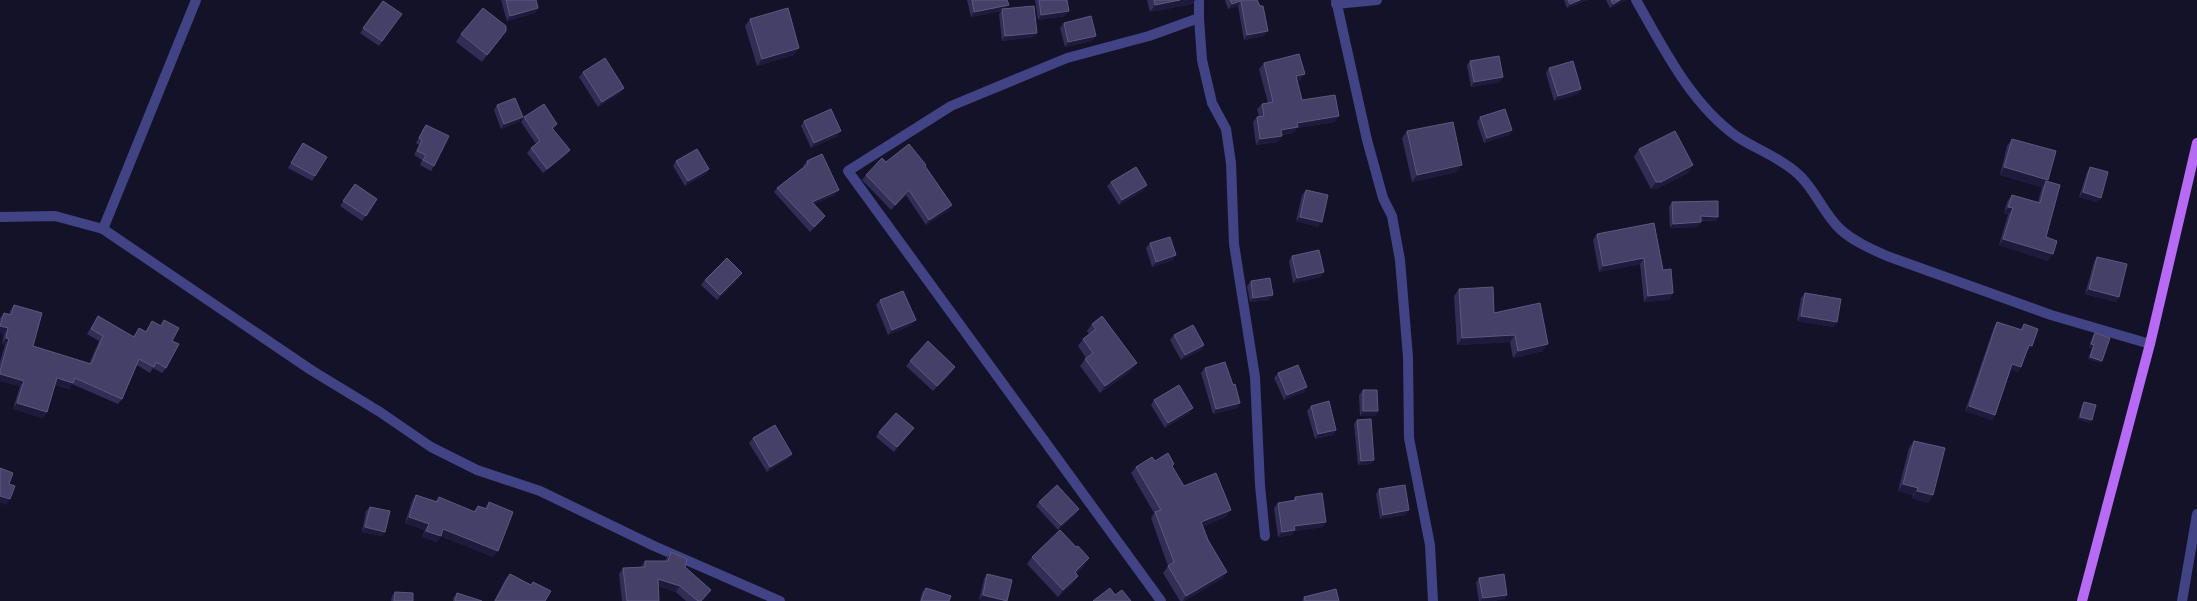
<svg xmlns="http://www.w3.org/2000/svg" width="2197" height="601" viewBox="0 0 2197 601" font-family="Quicksand,sans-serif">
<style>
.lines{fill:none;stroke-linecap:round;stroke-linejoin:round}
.street{stroke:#414384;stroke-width:10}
.primary{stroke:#b76bf5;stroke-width:10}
.wall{fill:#322d55}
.shaded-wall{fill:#1e1a3c}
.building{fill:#444067;stroke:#5c587e}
</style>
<rect width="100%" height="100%" fill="#141229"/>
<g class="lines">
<g class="street">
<polyline points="1199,0 1199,18 1202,60 1212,103 1226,129 1231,163 1234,244 1255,377 1260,485 1265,536"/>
<polyline points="1336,0 1367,140 1383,198 1392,216 1400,260 1408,357 1409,438 1430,545 1433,601"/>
<path d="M 1636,0 C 1663,47 1690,103 1736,136 C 1757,150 1778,156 1798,174 C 1815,189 1823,213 1840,229 C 1853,241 1871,249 1887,256 L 2051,315 L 2150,344"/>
<polyline points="1336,4 1377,0"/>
<polyline points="0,217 55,216 103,229 311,370 380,412 431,447 477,470 540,491 654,546 780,601"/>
<polyline points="103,229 196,0"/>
<polyline points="1161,601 848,171 951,106 1067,58 1149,36 1199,18"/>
<polyline points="2182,601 2197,514"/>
</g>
<polyline class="primary" points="2082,601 2150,344 2197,143"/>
</g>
<g class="wall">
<polygon points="501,0 536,0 538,8 535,13 507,21"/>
<polygon points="967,0 1007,0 1006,9 1034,37 1002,41 999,14 1001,11 971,17"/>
<polygon points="1035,0 1067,0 1065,16 1038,20"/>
<polygon points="1147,0 1195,0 1192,4 1150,12"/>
<polygon points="1225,0 1257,0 1264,36 1244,40 1238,6 1228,9"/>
<polygon points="1564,0 1588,0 1567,8"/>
<polygon points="1606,0 1626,0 1610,8"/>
<polygon points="383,1 402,14 379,46 360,33"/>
<polygon points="750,19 794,55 757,66 745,26"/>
<polygon points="1064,23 1092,41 1065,47 1060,28"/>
<polygon points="506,31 482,62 456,42 461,34"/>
<polygon points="1470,61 1503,77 1500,82 1471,87 1467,65"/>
<polygon points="1264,63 1305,74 1300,80 1297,81 1302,100 1335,122 1297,128 1293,133 1282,135 1278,142 1256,145 1253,122 1257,117 1259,116 1257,109 1262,104 1268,103 1259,69"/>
<polygon points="1549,68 1581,89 1578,94 1554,101 1546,73"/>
<polygon points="583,72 624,88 620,93 598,107 579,77"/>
<polygon points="497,105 519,122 501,129 494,110"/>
<polygon points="524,117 554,129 553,130 570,150 566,155 543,173 527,153 531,148 536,144 521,122"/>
<polygon points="1480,117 1512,130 1509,135 1484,143 1477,122"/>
<polygon points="804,121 838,136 811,148 801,126"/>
<polygon points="426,125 434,166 431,171 420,165 422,160 414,155 419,145 416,143 423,129"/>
<polygon points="1407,131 1457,172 1412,182 1402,138"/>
<polygon points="2012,139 2048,180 2047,181 2046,237 2048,261 1999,245 2008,215 2004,213 2007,202 2012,195 2038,202 2042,187 2000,175 2007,146"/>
<polygon points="303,143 315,176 312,181 288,168"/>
<polygon points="1639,149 1688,173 1656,189 1651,189 1634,157"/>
<polygon points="676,161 709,169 706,174 685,186 673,166"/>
<polygon points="807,161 835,195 814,204 825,216 822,221 810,232 774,192 777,188 804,167 803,166"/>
<polygon points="886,162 926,165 925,166 949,210 926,225 906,195 891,210 862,180 866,175"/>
<polygon points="2090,167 2097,202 2079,197 2087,172"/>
<polygon points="1111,182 1147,185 1144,190 1119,205 1107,186"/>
<polygon points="355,184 377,199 362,221 340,206"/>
<polygon points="1306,190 1318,227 1296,221 1302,195"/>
<polygon points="1672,202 1718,217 1715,221 1701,221 1698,227 1670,228 1669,207"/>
<polygon points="1654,223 1663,270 1673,293 1669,300 1644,302 1640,264 1599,272 1593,240 1597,234"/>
<polygon points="1150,243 1173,260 1152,267 1146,248"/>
<polygon points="1292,256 1321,277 1293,283 1289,261"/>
<polygon points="2097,257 2119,297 2116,302 2085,294 2094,262"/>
<polygon points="739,278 717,300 701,285 705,280"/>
<polygon points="1251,281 1273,295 1269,300 1250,302 1247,286"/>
<polygon points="1459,289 1494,313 1543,351 1513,358 1510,342 1457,345 1454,296"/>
<polygon points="1805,293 1834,327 1797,321 1801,298"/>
<polygon points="880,300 912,325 888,335 876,305"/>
<polygon points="14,305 33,346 89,364 99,341 87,334 98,316 133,337 139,328 146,331 152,321 161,326 164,320 172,341 166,368 162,373 153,368 150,373 137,365 122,399 118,404 72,384 69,389 55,385 47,412 43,418 13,409 20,386 0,381 0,362 5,345 2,344 4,334 0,333 0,318 4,313 9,314 10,311"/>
<polygon points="1997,322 2020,330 2024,324 2029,350 2027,350 2021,367 2018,372 2011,369 1995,415 1992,420 1965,411 1994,327"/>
<polygon points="1092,324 1132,370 1100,393 1080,366 1086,358 1078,346 1083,339 1089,334 1087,331"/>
<polygon points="2095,333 2102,361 2101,363 2088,359 2092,348 2089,347 2093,335"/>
<polygon points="1174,335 1204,345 1201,350 1181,360 1170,340"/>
<polygon points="910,361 952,372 933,391 906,366"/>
<polygon points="1205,368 1233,385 1240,403 1237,408 1213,414 1201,373"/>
<polygon points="1278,373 1304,392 1284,400 1274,378"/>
<polygon points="1363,390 1378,411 1375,416 1360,416 1359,395"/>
<polygon points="1154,400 1189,413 1165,428 1151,405"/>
<polygon points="2084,402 2090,423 2078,419 2082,405"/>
<polygon points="1311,406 1336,430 1333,435 1315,439 1307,411"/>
<polygon points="1357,420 1371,464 1358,465 1354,424"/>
<polygon points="914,428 894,452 876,437 879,432"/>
<polygon points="753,438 789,458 767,472 749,443"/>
<polygon points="1914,441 1933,495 1928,503 1912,498 1913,495 1898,491 1909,448"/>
<polygon points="1174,464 1172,467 1184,486 1226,517 1203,526 1223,578 1184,601 1180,601 1163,573 1168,566 1151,518 1154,513 1131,473 1136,467"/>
<polygon points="1379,489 1406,515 1380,519 1376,494"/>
<polygon points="416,495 436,501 439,497 473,512 478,506 485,508 489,502 493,557 441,536 437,542 422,537 425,530 405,523 412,501"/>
<polygon points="1295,497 1323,527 1294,531 1292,535 1278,537 1274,508 1278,503 1293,501"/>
<polygon points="1039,502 1076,514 1058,530 1036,506"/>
<polygon points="370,507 385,532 382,536 362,532 366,511"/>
<polygon points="1076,547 1084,566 1076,574 1078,576 1073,583 1058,597 1027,564 1032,557"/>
<polygon points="671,552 685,567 706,596 702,601 686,601 676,592 658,586 659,601 622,601 619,574 623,568 641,567 645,561 665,561 666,559"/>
<polygon points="510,574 531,585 533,582 545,601 494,601 506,578"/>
<polygon points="987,574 1007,601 985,601 979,600 984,579"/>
<polygon points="1479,578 1507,595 1504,599 1493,601 1479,601 1476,583"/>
<polygon points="926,588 949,601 920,601 922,592"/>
<polygon points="395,592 413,601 391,601 392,596"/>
<polygon points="457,593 482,601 453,601 453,598"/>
<polygon points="1304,597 1339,601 1302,601"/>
</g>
<g class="shaded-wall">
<polygon points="1180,0 1195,0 1192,4 1150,12 1155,5"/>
<polygon points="1580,0 1588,0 1567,8 1570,4"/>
<polygon points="1620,0 1626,0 1610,8 1613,4"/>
<polygon points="1241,1 1238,6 1228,9 1232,4"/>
<polygon points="1009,5 1005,10 1002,9 1001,11 971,17 974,12"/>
<polygon points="538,8 535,13 507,21 510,16"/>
<polygon points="1069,11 1065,16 1038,20 1041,15"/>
<polygon points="506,31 501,38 482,62 487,55"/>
<polygon points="1268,31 1264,36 1244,40 1247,35"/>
<polygon points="1037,33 1034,37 1002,41 1005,36"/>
<polygon points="1096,36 1092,41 1065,47 1068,42"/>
<polygon points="799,48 794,55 757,66 762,59"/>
<polygon points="1305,74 1300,80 1292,82 1296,76"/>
<polygon points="1503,77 1500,82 1471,87 1474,82"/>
<polygon points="624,88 620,93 598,107 602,102"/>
<polygon points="1581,89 1578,94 1554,101 1558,96"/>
<polygon points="1339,116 1335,122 1297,128 1293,133 1277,135 1281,130 1297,123"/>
<polygon points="523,117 519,122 501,129 504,124"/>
<polygon points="557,124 554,129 548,133 552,128"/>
<polygon points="1512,130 1509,135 1484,143 1487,138"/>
<polygon points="841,131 838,136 811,148 814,143"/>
<polygon points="1282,136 1278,142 1256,145 1260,139"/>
<polygon points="570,150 566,155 543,173 547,169"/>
<polygon points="1462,165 1457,172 1412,182 1417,175"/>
<polygon points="1693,165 1688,173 1656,189 1651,189 1656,182"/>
<polygon points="2004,167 2048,180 2042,187 2000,175"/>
<polygon points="709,169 706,174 685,186 688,181"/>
<polygon points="1147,185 1144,190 1119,205 1122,200"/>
<polygon points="839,190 835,195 808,207 812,202"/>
<polygon points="909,190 906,195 891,210 895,205"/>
<polygon points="2083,192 2101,198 2097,202 2079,197"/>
<polygon points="952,205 949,210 926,225 929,220"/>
<polygon points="2008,207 2013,208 2008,215 2004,213"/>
<polygon points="825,216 822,221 810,232 814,227"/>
<polygon points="1701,216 1718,217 1715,221 1698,220"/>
<polygon points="1300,217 1322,222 1318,227 1296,221"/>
<polygon points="1701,222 1698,227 1670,228 1673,224"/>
<polygon points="2003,239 2053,254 2048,261 1999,245"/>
<polygon points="1176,255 1173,260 1152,267 1156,262"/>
<polygon points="1644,258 1640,264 1599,272 1603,266"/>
<polygon points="1324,272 1321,277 1293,283 1297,278"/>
<polygon points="742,273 739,278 717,300 720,295"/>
<polygon points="2089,289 2119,297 2116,302 2085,294"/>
<polygon points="1673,293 1669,300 1644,302 1648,296"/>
<polygon points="1273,295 1269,300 1250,302 1253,298"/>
<polygon points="1801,316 1837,322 1834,327 1797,321"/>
<polygon points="916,320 912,325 888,335 892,330"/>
<polygon points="0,326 8,328 4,334 0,333"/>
<polygon points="1515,335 1510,342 1457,345 1462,338"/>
<polygon points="6,338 9,339 5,345 2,344"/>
<polygon points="1548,344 1543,351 1513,358 1518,351"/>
<polygon points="2091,344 2094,345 2092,348 2089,347"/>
<polygon points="1204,345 1201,350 1181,360 1185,355"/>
<polygon points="2029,345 2032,346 2029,350 2025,349"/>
<polygon points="2090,357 2102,361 2101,363 2088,359"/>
<polygon points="1137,363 1132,370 1100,393 1105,386"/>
<polygon points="2012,364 2021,367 2018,372 2009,369"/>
<polygon points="955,367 952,372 933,391 937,386"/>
<polygon points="0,374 24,381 20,386 0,381"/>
<polygon points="57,378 73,383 69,389 53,384"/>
<polygon points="1307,387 1304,392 1284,400 1287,395"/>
<polygon points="17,403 47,412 43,418 13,409"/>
<polygon points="1240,403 1237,408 1213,414 1216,409"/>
<polygon points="1969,406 1995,415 1992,420 1965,411"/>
<polygon points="1193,408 1189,413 1165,428 1168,423"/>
<polygon points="1363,411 1378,411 1375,416 1360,416"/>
<polygon points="2080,417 2092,420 2090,423 2078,419"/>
<polygon points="914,428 910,433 894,452 897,447"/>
<polygon points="1336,430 1333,435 1315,439 1318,434"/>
<polygon points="792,454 789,458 767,472 770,467"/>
<polygon points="1374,460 1371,464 1358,465 1361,461"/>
<polygon points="1903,484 1918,488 1913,495 1898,491"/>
<polygon points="1917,491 1933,495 1928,503 1912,498"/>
<polygon points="0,496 10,499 6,505 0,503"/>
<polygon points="1079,509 1076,514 1058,530 1061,525"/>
<polygon points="1231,510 1226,517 1197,528 1201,522"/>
<polygon points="1409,510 1406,515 1380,519 1383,515"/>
<polygon points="409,517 429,524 425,530 405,523"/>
<polygon points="1326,522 1323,527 1294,531 1292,535 1278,537 1282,532 1294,526"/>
<polygon points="365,527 385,532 382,536 362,532"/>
<polygon points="443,529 498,551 493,557 441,536 437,542 422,537 426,531"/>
<polygon points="1089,558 1084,566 1070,579 1075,572"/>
<polygon points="1227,572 1223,578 1184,601 1183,601 1186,596"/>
<polygon points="1078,576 1073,583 1058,597 1063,590"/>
<polygon points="658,579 680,586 676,592 654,585"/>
<polygon points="711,590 702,601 701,601"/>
<polygon points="983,595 1007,601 985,601 979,600"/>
<polygon points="1507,595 1504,599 1493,601 1480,601 1483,598"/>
</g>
<g class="building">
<polygon points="506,0 536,0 538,8 510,16"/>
<polygon points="972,0 1007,0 1009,5 974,12"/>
<polygon points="1039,0 1067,0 1069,11 1041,15"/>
<polygon points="1154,0 1180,0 1155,5"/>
<polygon points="1230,0 1257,0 1260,6 1263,6 1268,31 1247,35 1241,1 1232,4"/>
<polygon points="1568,0 1580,0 1570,4"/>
<polygon points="1611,0 1620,0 1613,4"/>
<polygon points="383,1 402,14 382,41 363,28"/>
<polygon points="1034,6 1037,33 1005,36 1002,9"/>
<polygon points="483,8 506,26 506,31 487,55 461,34"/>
<polygon points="788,8 799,48 762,59 750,19"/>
<polygon points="1091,16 1096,36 1068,42 1064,23"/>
<polygon points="1299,54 1305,74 1296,76 1302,100 1335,95 1339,116 1297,123 1298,127 1281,130 1282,136 1260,139 1257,117 1264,116 1262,104 1273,102 1264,63"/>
<polygon points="1499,56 1503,77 1474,82 1470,61"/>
<polygon points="605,58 624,88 602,102 583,72"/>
<polygon points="1573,61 1581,89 1558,96 1549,68"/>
<polygon points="515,98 523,117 504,124 497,105"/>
<polygon points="544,104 557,124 552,128 570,150 547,169 531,148 540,141 524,117"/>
<polygon points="831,109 841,131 814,143 804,121"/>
<polygon points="1505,109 1512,130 1487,138 1480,117"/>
<polygon points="1453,122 1462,165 1417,175 1407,131"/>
<polygon points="426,125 449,136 434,166 423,160 426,155 417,151 422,140 419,138"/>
<polygon points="1675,131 1693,165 1661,182 1656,182 1639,149"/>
<polygon points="2012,139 2056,151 2048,180 2004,167"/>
<polygon points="303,143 327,157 315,176 291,163"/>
<polygon points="909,144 926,165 925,166 952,205 929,220 909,190 895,205 866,175 882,158 886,162"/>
<polygon points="697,149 709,169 688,181 676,161"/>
<polygon points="822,154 839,190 812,202 825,216 814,227 777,188 808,164 807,161"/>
<polygon points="1136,167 1147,185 1122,200 1111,182"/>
<polygon points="2090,167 2108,172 2101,198 2083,192"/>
<polygon points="2046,181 2060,185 2046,237 2057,241 2053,254 2003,239 2013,208 2008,207 2012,195 2040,203"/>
<polygon points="355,184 377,199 366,216 343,201"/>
<polygon points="1306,190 1328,195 1322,222 1300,217"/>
<polygon points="1718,201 1718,217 1701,216 1701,222 1673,224 1672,202"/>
<polygon points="1654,223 1663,270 1671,269 1673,293 1648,296 1644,258 1603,266 1597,234"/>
<polygon points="1170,237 1176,255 1156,262 1150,243"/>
<polygon points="1319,250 1324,272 1297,278 1292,256"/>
<polygon points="2097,257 2127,264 2119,297 2089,289"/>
<polygon points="727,258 742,273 720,295 705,280"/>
<polygon points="1270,278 1273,295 1253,298 1251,281"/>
<polygon points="1493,287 1494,313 1540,303 1548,344 1518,351 1515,335 1462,338 1459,289"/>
<polygon points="903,291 916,320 892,330 880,300"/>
<polygon points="1805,293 1841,299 1837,322 1801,316"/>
<polygon points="14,305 42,313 33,346 91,364 103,336 91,329 98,316 134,337 139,328 146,332 152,321 161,326 164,320 179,328 172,341 179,344 166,368 156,362 154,367 139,359 122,399 75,378 73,383 57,378 47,412 17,403 24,381 0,374 0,371 9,339 6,338 8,328 0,326 4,313 11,315"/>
<polygon points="1102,316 1137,363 1105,386 1085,359 1093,353 1083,339 1096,329 1092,324"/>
<polygon points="1997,322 2022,330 2024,324 2038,329 2032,346 2029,345 2021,367 2012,364 1995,415 1969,406"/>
<polygon points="1193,325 1204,345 1185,355 1174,335"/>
<polygon points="2095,333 2110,338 2102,361 2090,357 2094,345 2091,344"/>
<polygon points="928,341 955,367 937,386 910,361"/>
<polygon points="1225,362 1233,385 1235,384 1240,403 1216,409 1205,368"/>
<polygon points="1298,365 1307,387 1287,395 1278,373"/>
<polygon points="1179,385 1193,408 1168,423 1154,400"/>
<polygon points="1363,390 1377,390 1378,411 1363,411"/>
<polygon points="1329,401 1336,430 1318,434 1311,406"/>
<polygon points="2084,402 2096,405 2092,420 2080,417"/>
<polygon points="896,413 914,428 897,447 879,432"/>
<polygon points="1371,419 1374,460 1361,461 1357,420"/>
<polygon points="775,425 792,454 770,467 753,438"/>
<polygon points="1914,441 1945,448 1933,495 1917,491 1918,488 1903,484"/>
<polygon points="1168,453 1174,464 1172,466 1184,486 1216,473 1231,510 1201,522 1208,540 1227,572 1186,596 1168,566 1174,562 1155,512 1161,510 1136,467 1152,457 1155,461"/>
<polygon points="0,468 13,473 9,484 15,486 10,499 0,496"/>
<polygon points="1057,485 1079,509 1061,525 1039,502"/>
<polygon points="1405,485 1409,510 1383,515 1379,489"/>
<polygon points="1322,493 1326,522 1294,526 1295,530 1282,532 1278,503 1296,500 1295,497"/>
<polygon points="416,495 437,502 439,497 475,512 478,506 487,509 489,502 513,512 498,551 443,529 441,536 426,531 429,524 409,517"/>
<polygon points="370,507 390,511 385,532 365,527"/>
<polygon points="1060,530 1076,547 1078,546 1089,558 1075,572 1078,576 1063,590 1032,557"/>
<polygon points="671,552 687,559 685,567 711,590 701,601 698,601 680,586 658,579 659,601 627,601 623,568 645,567 645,561 668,561"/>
<polygon points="510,574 531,585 533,582 551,591 545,601 495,601"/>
<polygon points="987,574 1012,580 1007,601 983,595"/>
<polygon points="1504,574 1507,595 1483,598 1479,578"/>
<polygon points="926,588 951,596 949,601 921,601"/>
<polygon points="1110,588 1115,595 1122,590 1131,601 1093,601"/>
<polygon points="1336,589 1339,601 1305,601 1304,597"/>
<polygon points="395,592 413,593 413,601 394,601"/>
<polygon points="457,593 482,601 455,601"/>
</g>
</svg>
